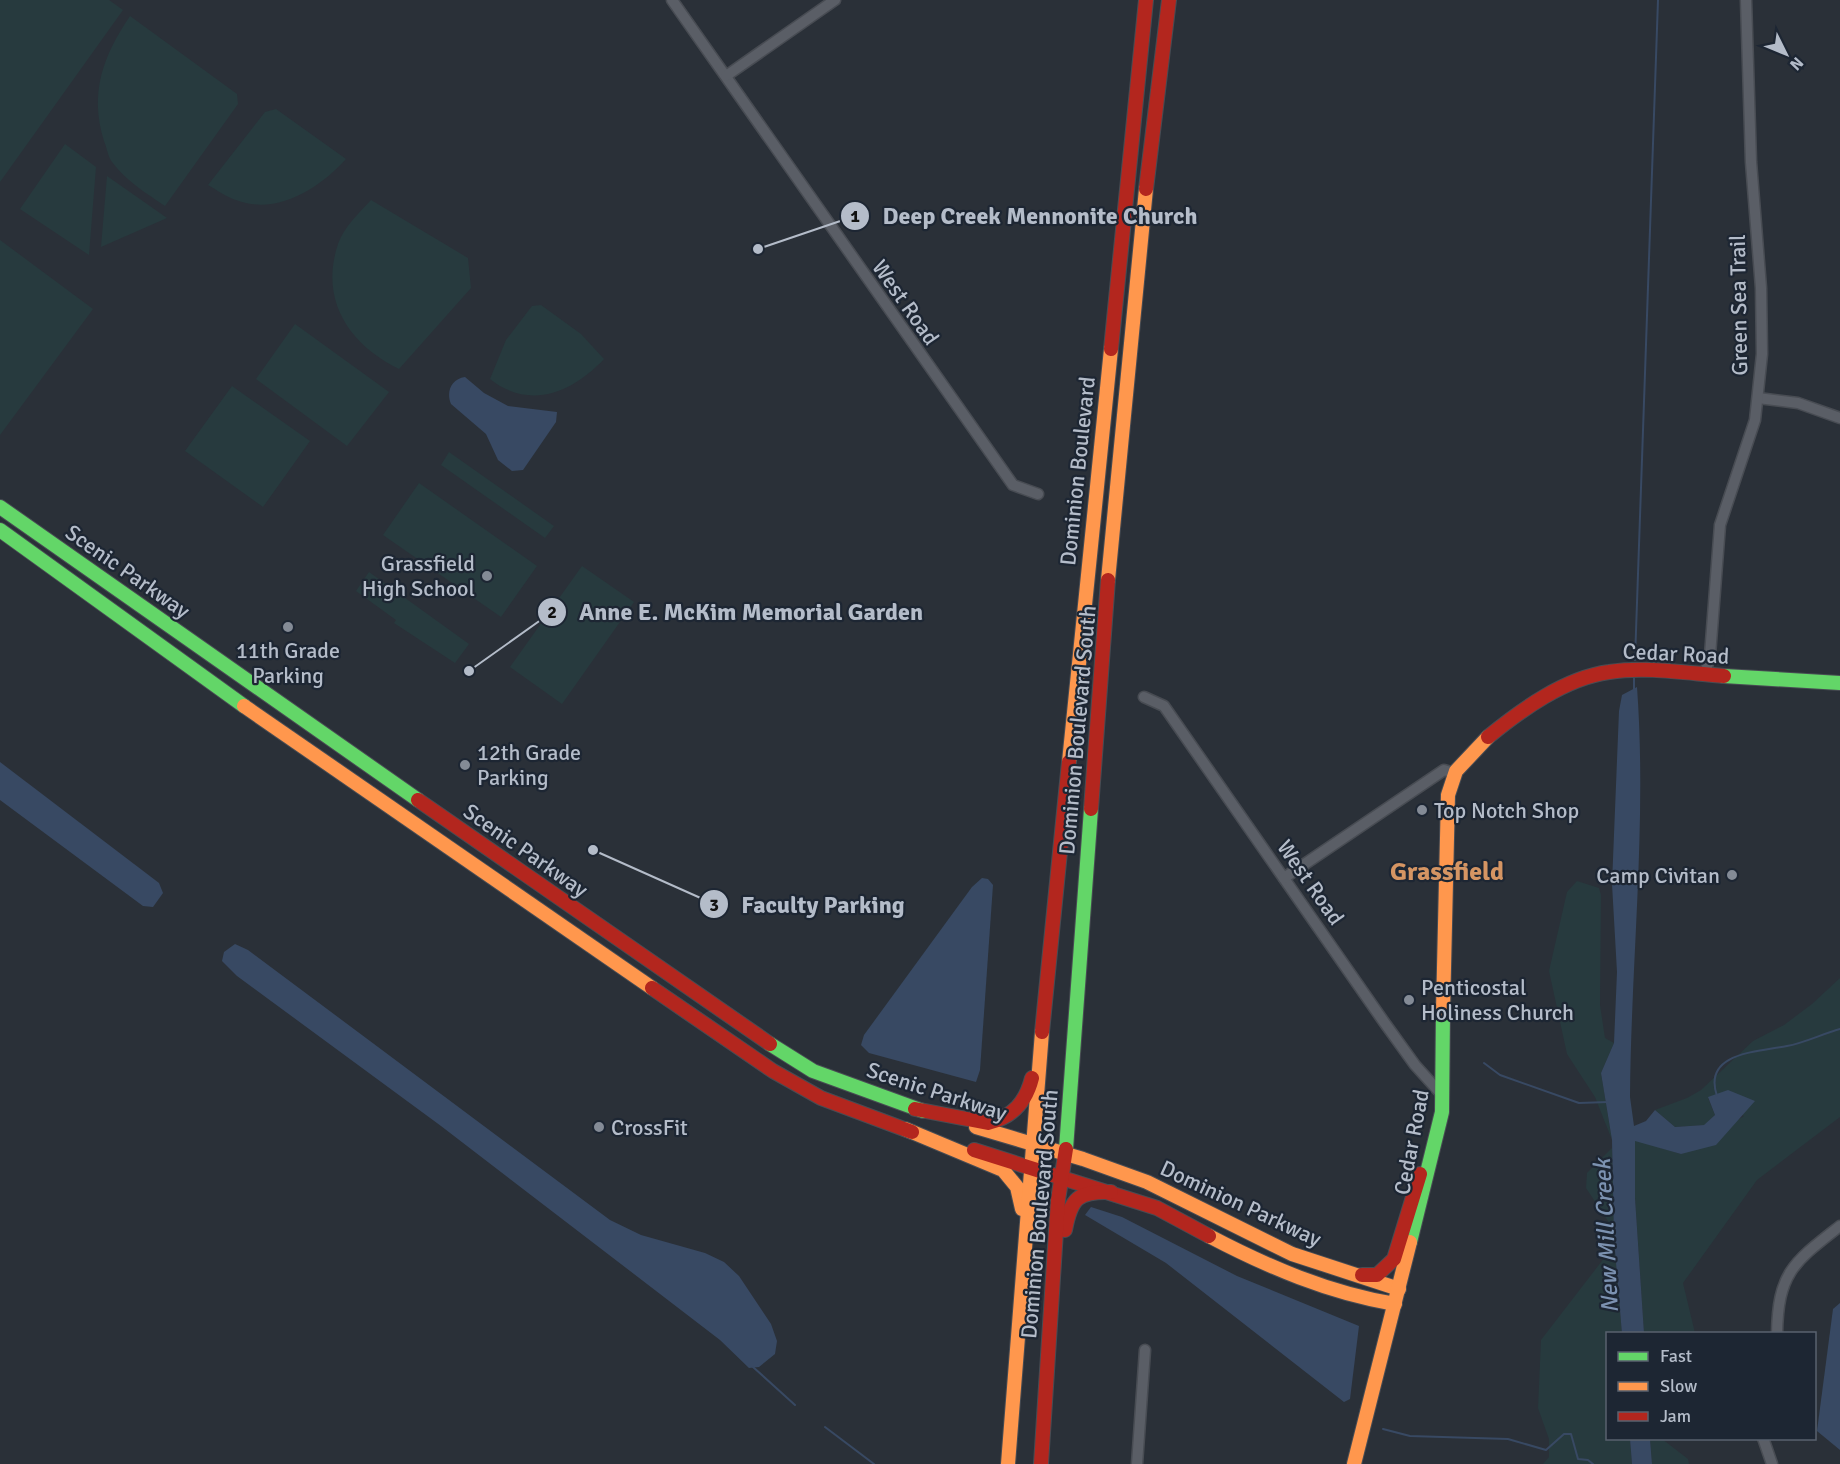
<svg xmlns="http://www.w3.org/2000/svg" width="1840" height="1464" viewBox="0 0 1840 1464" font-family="Signika,sans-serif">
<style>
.green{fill:#273a3e}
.water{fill:#384963}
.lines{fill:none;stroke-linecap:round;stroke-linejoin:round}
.stream{stroke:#384963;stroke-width:2}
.street-casing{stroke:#484c53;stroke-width:13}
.fast-casing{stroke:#484c53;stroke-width:16}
.slow-casing{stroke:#484c53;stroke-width:16}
.jam-casing{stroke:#484c53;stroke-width:16}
.street{stroke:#5a5e66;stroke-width:10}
.fast{stroke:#63d668;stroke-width:14}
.slow{stroke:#ff974d;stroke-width:14}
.jam{stroke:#b3261e;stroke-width:14}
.poi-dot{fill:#848b96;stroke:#1d2633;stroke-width:2}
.labels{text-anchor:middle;stroke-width:4.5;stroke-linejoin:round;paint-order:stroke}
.street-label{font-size:22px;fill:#b4bcc9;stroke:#1d2633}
.poi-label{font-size:22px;fill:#b4bcc9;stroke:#1d2633;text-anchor:start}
.water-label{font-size:24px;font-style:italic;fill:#7c92b1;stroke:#1d2633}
.quarter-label{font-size:26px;font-weight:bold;fill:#d59563;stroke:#1d2633}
.leader{fill:none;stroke:#b4bcc9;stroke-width:2}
.callout-dot{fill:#b4bcc9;stroke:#1d2633;stroke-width:2}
.mark-label{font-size:18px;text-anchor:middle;font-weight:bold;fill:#111}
.callout-label{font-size:24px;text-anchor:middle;font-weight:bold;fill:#b4bcc9;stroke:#1d2633;stroke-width:4.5;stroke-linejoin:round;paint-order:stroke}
</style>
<rect width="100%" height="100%" fill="#2a3038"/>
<g class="green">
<polygon points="0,0 109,0 123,10 0,182"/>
<path d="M 130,16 L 237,94 L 238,104 L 165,206 C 146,193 126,181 112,162 C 108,157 107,148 104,141 C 89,93 103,56 130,16 Z"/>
<path d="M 276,109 L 346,159 C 320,188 277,216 236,200 C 226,197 217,190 208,185 L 265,112 Z"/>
<polygon points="65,144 96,167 89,255 20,209"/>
<polygon points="107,176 167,218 101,247"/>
<path d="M 371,200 L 468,258 L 471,288 L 399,369 C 350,345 319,301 338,244 C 344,227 359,213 371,200 Z"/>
<polygon points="0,240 93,309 0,435"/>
<path d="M 541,305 L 581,334 L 604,359 C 573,392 530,411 490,379 L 506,340 L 532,306 Z"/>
<polygon points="295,324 389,392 347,446 256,379"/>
<polygon points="232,386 310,441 263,507 185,451"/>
<polygon points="449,452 554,526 545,538 441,465"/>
<polygon points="419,483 537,566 501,617 383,535"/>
<polygon points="582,566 634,602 562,704 510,667"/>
<polygon points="369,572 469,644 455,663 394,623 396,620 356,591"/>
<polygon points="1577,881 1599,888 1601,895 1600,1005 1605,1038 1614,1043 1601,1073 1612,1140 1595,1097 1567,1054 1549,971 1567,892"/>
<polygon points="1840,978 1840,1117 1757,1180 1683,1283 1695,1333 1644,1333 1635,1198 1635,1140 1681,1154 1744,1116 1708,1098 1715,1115 1705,1125 1675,1127 1655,1110 1687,1098 1701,1090 1753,1041 1784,1025 1812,1004"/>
<polygon points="1612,1148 1614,1230 1586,1188 1587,1173"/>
<polygon points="1614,1239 1622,1333 1608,1334 1608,1438 1630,1439 1632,1464 1543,1464 1549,1457 1549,1439 1538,1408 1541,1340 1605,1257"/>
<polygon points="1650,1439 1662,1439 1688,1459 1689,1464 1652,1464"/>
</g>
<g class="water">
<path d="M 465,377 L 484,393 L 508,406 L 557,412 L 556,422 L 523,470 L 512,471 L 498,460 L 486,434 L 451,404 C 446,392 451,379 465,377 Z"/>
<path d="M 1637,687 C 1647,823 1631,961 1630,1097 L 1634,1126 L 1646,1121 L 1655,1110 L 1675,1127 L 1704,1125 L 1715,1115 L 1708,1097 L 1728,1090 L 1755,1101 L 1716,1145 L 1681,1154 L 1635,1141 L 1635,1198 L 1644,1333 L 1622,1334 L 1614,1239 L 1612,1140 L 1601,1073 L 1614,1043 L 1617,972 L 1612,884 L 1619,711 L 1622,695 Z"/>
<polygon points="0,762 159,883 163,893 153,907 143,906 0,800"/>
<polygon points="982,878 988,879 993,885 980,1070 976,1082 869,1053 861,1045 864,1035 972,887"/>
<polygon points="235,944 248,950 610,1220 641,1235 705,1253 724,1262 739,1276 771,1324 777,1341 775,1354 759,1367 749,1368 720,1340 441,1126 237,976 222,961 224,952"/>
<polygon points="1091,1207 1122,1217 1237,1276 1359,1326 1350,1399 1344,1402 1166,1263 1085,1215"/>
<polygon points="1840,1303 1840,1450 1817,1431 1833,1309"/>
<polygon points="1630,1439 1650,1439 1652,1464 1632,1464"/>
</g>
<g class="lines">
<g class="stream">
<polyline points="1635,660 1658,0"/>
<polyline points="1634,689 1634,678"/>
<polyline points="1484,1063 1500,1075 1579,1103 1608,1102"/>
<path d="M 1717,1096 C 1702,1052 1758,1052 1787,1046 C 1804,1043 1822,1034 1840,1029"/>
<polyline points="753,1367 795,1405"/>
<polyline points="825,1427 874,1464"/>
<polyline points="1383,1429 1410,1436 1508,1439 1546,1450 1564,1434 1571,1434 1578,1459 1588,1460 1593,1464"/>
</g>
<defs>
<g id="street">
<polyline points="672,0 1013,485 1038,494"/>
<polyline points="726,76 835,0"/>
<polyline points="1758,398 1798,403 1840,418"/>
<polyline points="1705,675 1710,655 1720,525 1755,420 1762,354 1761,288 1751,162 1746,0"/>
<polyline points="1144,697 1164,706 1384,1022 1415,1065 1443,1096"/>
<polyline points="1284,878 1444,770 1454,773"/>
<path d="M 1777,1334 C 1778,1272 1794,1262 1840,1226"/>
<polyline points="1763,1438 1772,1464"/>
<polyline points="1137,1464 1145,1350"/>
</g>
<g id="fast">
<polyline points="0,507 418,800"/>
<polyline points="0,530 244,706"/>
<polyline points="1724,676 1840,683"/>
<polyline points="770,1044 813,1071 923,1111"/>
<polyline points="1066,1149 1091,809"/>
<polyline points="1410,1242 1442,1112 1443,1011"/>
</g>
<g id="slow">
<polyline points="1108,580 1146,189"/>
<polyline points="244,706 652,988"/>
<polyline points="1069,762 1111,349"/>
<polyline points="1443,1011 1448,795 1456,771 1488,737"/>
<polyline points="976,1127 1083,1159 1147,1182 1292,1254 1399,1289"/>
<polyline points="905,1129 1003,1170 1017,1187 1022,1209"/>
<path d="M 1209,1236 C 1268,1267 1329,1293 1395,1304"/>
<polyline points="1008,1464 1042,1032"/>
<polyline points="1354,1464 1410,1242"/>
</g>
<g id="jam">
<polyline points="1146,189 1169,0"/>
<polyline points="1111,349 1146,0"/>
<path d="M 1488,737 C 1521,710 1565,678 1609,672 C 1646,666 1686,673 1724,676"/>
<polyline points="418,800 770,1044"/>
<polyline points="1091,809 1108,580"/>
<polyline points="652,988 773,1071 821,1098 912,1132"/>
<polyline points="1042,1032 1069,762"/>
<path d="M 915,1109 L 988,1123 C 1013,1117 1026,1102 1032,1078"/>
<polyline points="974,1150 1157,1208 1209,1236"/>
<path d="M 1065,1230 C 1071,1198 1078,1191 1111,1192"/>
<polyline points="1362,1275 1377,1275 1394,1259 1420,1174"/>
<polyline points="1041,1464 1058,1200 1066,1149"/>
</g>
</defs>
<use href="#street" class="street-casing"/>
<use href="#fast" class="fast-casing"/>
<use href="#slow" class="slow-casing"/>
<use href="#jam" class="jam-casing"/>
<use href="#street" class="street"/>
<use href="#fast" class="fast"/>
<use href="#slow" class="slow"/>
<use href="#jam" class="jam"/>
</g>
<g class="poi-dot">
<circle cx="487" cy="576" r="6"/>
<circle cx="288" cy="627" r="6"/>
<circle cx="465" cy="765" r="6"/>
<circle cx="1422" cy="810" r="6"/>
<circle cx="1732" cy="875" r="6"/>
<circle cx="1409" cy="1000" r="6"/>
<circle cx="599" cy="1127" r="6"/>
</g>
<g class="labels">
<g class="street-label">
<text transform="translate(906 302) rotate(55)" y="8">West Road</text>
<text transform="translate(1738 305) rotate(-91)" y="8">Green Sea Trail</text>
<text transform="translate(1077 471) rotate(-84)" y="8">Dominion Boulevard</text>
<text transform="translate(128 571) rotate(35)" y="8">Scenic Parkway</text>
<text transform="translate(1676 653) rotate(3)" y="8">Cedar Road</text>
<text transform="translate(1077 730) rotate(-85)" y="8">Dominion Boulevard South</text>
<text transform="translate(526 850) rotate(35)" y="8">Scenic Parkway</text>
<text transform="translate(1311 882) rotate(55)" y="8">West Road</text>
<text transform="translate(937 1091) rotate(18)" y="8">Scenic Parkway</text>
<text transform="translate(1411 1142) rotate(-79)" y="8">Cedar Road</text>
<text transform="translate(1241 1203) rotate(25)" y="8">Dominion Parkway</text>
<text transform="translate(1039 1214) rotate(-85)" y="8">Dominion Boulevard South</text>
</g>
<g class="poi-label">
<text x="475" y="571" text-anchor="end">Grassfield<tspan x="475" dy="25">High School</tspan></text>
<text x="288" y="658" text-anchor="middle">11th Grade<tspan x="288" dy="25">Parking</tspan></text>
<text x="477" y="760">12th Grade<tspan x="477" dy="25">Parking</tspan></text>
<text x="1434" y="818">Top Notch Shop</text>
<text x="1720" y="883" text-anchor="end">Camp Civitan</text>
<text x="1421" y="995">Penticostal<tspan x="1421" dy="25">Holiness Church</tspan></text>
<text x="611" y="1135">CrossFit</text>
</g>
<g class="water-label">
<text transform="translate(1606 1236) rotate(-93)" y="8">New Mill Creek</text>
</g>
<g class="quarter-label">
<text x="1447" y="880">Grassfield</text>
</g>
</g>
<path class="leader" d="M758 249L855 216M469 671L552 612M593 850L714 904"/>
<g class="callout-dot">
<circle cx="758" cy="249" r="6"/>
<circle cx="469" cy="671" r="6"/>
<circle cx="593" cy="850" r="6"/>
<circle cx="855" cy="216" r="15"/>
<circle cx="552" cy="612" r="15"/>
<circle cx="714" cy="904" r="15"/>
</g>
<g class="mark-label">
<text x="855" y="222">1</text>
<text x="552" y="618">2</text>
<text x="714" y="911">3</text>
</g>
<g class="callout-label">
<text x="1040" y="224">Deep Creek Mennonite Church</text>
<text x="751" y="620">Anne E. McKim Memorial Garden</text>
<text x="823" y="913">Faculty Parking</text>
</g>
<rect x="1606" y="1332" width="210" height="108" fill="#1d2633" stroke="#59626f" stroke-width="1.5"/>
<rect x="1618" y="1352" width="30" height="9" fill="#63d668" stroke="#59626f" stroke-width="1.5"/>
<text x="1660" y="1362" font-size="18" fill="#b4bcc9">Fast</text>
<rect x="1618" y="1382" width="30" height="9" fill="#ff974d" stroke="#59626f" stroke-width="1.5"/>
<text x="1660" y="1392" font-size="18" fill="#b4bcc9">Slow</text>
<rect x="1618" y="1412" width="30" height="9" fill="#b3261e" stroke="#59626f" stroke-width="1.5"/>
<text x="1660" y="1422" font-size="18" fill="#b4bcc9">Jam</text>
<g transform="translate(1786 54) rotate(133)" stroke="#1d2633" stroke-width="4.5" paint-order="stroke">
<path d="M0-4.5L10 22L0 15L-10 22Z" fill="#b4bcc9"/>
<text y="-9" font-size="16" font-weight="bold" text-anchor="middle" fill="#b4bcc9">N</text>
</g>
</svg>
